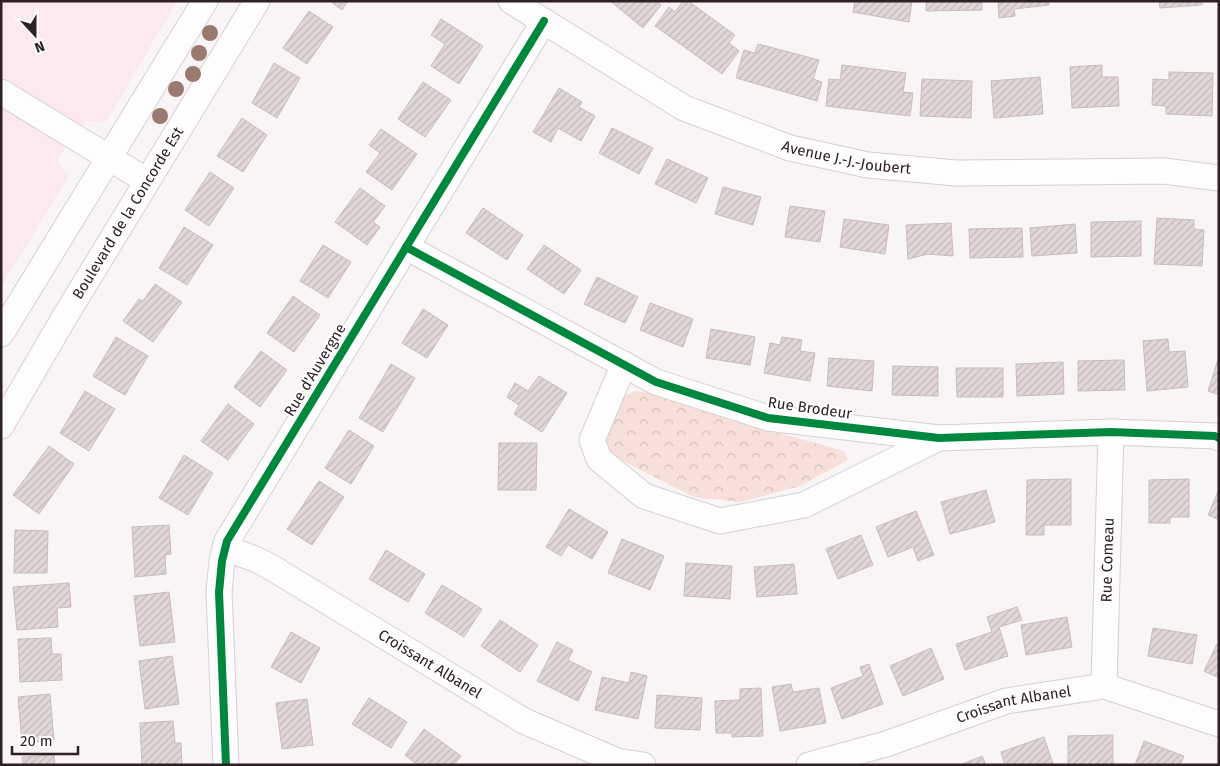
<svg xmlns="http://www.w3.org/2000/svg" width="1220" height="766" viewBox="0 0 1220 766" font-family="'Fira Sans',sans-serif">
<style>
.built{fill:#fbe9ee}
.park{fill:url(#park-crowns)}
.building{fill:url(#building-hatch);stroke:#c6bdbd}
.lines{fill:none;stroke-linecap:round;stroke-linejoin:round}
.minor-casing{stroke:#d8cfd2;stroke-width:27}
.minor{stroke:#fefdfe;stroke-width:25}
.cycleway-casing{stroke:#fff;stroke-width:11}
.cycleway{stroke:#00873e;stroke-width:8}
.tree{fill:#997a6f}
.labels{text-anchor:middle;stroke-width:4;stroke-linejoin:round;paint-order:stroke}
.street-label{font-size:15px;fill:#2e2125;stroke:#fff}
</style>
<defs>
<pattern id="park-crowns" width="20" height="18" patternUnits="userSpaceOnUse" patternTransform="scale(1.25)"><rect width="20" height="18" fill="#f7e0d9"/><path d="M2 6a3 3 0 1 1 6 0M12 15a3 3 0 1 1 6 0" fill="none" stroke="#d4c0ba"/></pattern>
<pattern id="building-hatch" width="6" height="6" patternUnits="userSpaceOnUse" patternTransform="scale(1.25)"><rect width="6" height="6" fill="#e2d7d7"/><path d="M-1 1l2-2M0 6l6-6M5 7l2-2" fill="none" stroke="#c2b8b8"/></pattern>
</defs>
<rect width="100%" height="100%" fill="#f9f4f6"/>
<polygon class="built" points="1,1 177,1 106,122 86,121 56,160 69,176 1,287"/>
<polygon class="park" points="635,391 654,393 771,431 844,451 848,460 800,486 741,502 694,497 607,453 604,437 624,396"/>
<g class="building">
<polygon points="330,1 348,1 342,10"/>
<polygon points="610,1 657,1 661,5 643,28"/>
<polygon points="683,1 688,1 735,35 729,43 739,51 722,74 655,26 669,7 675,12"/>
<polygon points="855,1 912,1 909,22 853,12"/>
<polygon points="926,1 982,1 982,10 926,11"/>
<polygon points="998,1 1048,1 1049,5 1014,9 1015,16 999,18"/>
<polygon points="1159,1 1202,1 1202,5 1160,8"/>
<polygon points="309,11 333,27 307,64 283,48"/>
<polygon points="441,19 483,46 459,84 431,66 445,44 431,35"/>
<polygon points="758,44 819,60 813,79 822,82 817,101 736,78 744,50 755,53"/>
<polygon points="274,63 300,78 277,118 252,103"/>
<polygon points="842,65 906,73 903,92 913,93 910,116 826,106 829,79 840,80"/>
<polygon points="1102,65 1102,77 1118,77 1119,106 1072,108 1070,67"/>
<polygon points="1169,72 1213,73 1212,116 1166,114 1166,106 1152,105 1153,79 1169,80"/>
<polygon points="1040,77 1043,114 994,118 991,81"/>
<polygon points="922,79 972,81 971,118 920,116"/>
<polygon points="423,82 451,100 425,137 398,119"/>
<polygon points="559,88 582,102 579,107 595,116 581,141 558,128 551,142 533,132"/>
<polygon points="242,118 267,135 243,172 217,156"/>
<polygon points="612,128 653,148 639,174 599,153"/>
<polygon points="381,129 417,154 392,190 366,172 380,153 369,145"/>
<polygon points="667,159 708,178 696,203 655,184"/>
<polygon points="210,172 234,188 209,226 185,210"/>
<polygon points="723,187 761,197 753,225 715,214"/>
<polygon points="360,188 385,206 373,222 380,227 367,245 335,222"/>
<polygon points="790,206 825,211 820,242 785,237"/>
<polygon points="483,208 523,235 507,260 466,233"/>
<polygon points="1157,218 1194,220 1194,229 1204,230 1202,266 1154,264"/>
<polygon points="844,219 889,225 885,254 840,247"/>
<polygon points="1141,221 1141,256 1091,257 1091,222"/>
<polygon points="951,223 953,256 928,254 908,259 906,225"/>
<polygon points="1075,224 1077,253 1032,256 1030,228"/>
<polygon points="184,227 213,245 187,285 159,268"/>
<polygon points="1022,228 1023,257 970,258 969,229"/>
<polygon points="323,245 351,262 328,298 300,281"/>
<polygon points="544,245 581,270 564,294 527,269"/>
<polygon points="597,277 638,297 625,323 584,304"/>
<polygon points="155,284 182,302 153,342 123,321 139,299 143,301"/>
<polygon points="293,296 320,315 294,352 267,333"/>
<polygon points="650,303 693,319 683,347 640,330"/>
<polygon points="423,309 448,325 427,358 402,343"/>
<polygon points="711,329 755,337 750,365 706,358"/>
<polygon points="116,337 148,356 125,395 93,376"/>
<polygon points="782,337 802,340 800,351 815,353 810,381 764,373 770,343 780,345"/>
<polygon points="1168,339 1169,352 1185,351 1188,387 1147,391 1143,341"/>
<polygon points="261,351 287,370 260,407 234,387"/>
<polygon points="1219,356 1219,395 1208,391"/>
<polygon points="829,358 874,361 872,391 827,386"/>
<polygon points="1124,360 1125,390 1078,391 1078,361"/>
<polygon points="1063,362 1064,394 1017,396 1016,364"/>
<polygon points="391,364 415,378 383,432 359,418"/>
<polygon points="893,366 938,367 938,396 892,395"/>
<polygon points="956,368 1003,368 1003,397 957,397"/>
<polygon points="539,376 567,393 542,432 514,414 519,405 507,397 515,383 528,391"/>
<polygon points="85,391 115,409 89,451 60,433"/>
<polygon points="228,404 254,424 228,460 201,441"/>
<polygon points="349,430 374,446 351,484 325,468"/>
<polygon points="499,443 537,443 536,490 498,490"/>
<polygon points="49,446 74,464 39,514 13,495"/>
<polygon points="184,455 213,473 188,515 159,498"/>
<polygon points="1071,479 1071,525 1044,525 1044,535 1026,535 1027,480"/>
<polygon points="1189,479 1189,517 1170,517 1170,523 1149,523 1149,480"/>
<polygon points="319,481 344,497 312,545 287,529"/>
<polygon points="1219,489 1219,520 1208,515"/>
<polygon points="986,490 995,522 950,534 941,502"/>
<polygon points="569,509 608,532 592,559 568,545 561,556 546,547"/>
<polygon points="916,511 934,555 918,561 913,547 888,557 876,527"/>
<polygon points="169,525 171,554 165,555 166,574 135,577 132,527"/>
<polygon points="15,530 48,531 47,573 14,573"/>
<polygon points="861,535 873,565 838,579 826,549"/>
<polygon points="622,539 664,556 650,590 608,573"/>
<polygon points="386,550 425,574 408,602 369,579"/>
<polygon points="686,563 732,566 730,599 684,596"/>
<polygon points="794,564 797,594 757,597 754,567"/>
<polygon points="69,583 71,607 57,608 58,627 17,630 13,587"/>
<polygon points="442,585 482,609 464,637 425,613"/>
<polygon points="169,592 175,642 140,646 134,596"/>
<polygon points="1017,607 1022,620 999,627 1008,656 965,670 956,644 992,632 987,617"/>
<polygon points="1067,617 1072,647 1026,655 1021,625"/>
<polygon points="500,620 538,645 520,672 481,646"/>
<polygon points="1153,628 1197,635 1192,664 1148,656"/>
<polygon points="291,632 320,648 301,683 271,667"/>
<polygon points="51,638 52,654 61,654 62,680 20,682 18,639"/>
<polygon points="557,642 573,650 568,660 592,672 578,701 537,681"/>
<polygon points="1217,644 1219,645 1219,678 1204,671"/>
<polygon points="931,648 944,679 903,696 890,666"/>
<polygon points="172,656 179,704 145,709 139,661"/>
<polygon points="869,664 883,704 842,719 831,688 863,676 860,667"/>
<polygon points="631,672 647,676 638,719 595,710 602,677 629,683"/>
<polygon points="791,684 793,692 819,688 826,723 780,731 772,687"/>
<polygon points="761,688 763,736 732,737 732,733 716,733 715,701 740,700 740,689"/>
<polygon points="50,694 54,740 22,743 18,697"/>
<polygon points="657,695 702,698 700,730 655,728"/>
<polygon points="369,698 407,722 391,748 352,724"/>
<polygon points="307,699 313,745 282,749 276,703"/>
<polygon points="173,721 175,743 181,743 182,765 142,765 140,723"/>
<polygon points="424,729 461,756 454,765 418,765 405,755"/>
<polygon points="1113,735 1113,765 1068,765 1068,736"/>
<polygon points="1044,737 1053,764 1005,765 1001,752"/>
<polygon points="1144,741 1184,756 1180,765 1135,765"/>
<polygon points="54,755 55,765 23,765 22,757"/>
<polygon points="982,756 986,765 960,765"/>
</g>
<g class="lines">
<defs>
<g id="minor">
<path id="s1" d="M 511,1 L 684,108 L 790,148 L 868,165 L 956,173 L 1164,171 L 1219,178"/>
<polyline points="1,92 147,181"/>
<polyline points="406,247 656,382 768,418 939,438 1111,432 1215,436 1219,438"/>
<polyline points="1,334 205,1"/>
<polyline points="624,364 592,440 599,459 644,496 720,521 804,505 939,438"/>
<path id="s2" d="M 1,426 L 64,318 L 257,1"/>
<path id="s3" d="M 225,548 L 255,559 L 269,566 L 524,721 L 617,761 L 643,765"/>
<path id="s4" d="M 1104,686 L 1111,432"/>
<polyline points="226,765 219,592 222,561 227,541 544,21"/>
<path id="s5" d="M 809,765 L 886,744 L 1006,701 L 1104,686 L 1219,724"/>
</g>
</defs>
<use href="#minor" class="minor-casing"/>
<use href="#minor" class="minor"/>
<defs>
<g id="cycleway">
<polyline points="406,247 656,382 768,418 939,438 1111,432 1215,436 1219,438"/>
<polyline points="226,765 219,592 222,561 227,541 544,21"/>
</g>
</defs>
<use href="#cycleway" class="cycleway-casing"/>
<use href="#cycleway" class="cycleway"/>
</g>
<g class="tree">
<circle cx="210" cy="33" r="8"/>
<circle cx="199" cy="53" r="8"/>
<circle cx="193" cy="74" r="8"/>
<circle cx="176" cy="89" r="8"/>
<circle cx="160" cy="116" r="8"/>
</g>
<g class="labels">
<g class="street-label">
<text dy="5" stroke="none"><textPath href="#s1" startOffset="374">Avenue J.-J.-Joubert</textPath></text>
<text dy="5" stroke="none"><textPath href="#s2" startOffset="248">Boulevard de la Concorde Est</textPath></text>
<text transform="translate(315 370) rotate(-59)" y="5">Rue d'Auvergne</text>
<text transform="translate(810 408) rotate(8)" y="5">Rue Brodeur</text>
<text dy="5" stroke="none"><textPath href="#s4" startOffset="126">Rue Comeau</textPath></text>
<text dy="5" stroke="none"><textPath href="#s3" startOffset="236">Croissant Albanel</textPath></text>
<text dy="5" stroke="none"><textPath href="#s5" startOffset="214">Croissant Albanel</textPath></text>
</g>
</g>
<rect width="1220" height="766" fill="none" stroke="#2e2125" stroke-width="5"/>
<g transform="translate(35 35) rotate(159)" stroke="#ffffff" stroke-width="4" paint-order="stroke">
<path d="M0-4L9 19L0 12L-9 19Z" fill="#2e2125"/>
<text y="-8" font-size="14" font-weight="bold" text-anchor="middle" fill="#2e2125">N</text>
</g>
<path d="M12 746v8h66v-8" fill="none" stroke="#2e2125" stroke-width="2.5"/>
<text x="20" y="746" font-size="15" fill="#2e2125" stroke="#ffffff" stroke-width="4" paint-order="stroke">20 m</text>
</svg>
